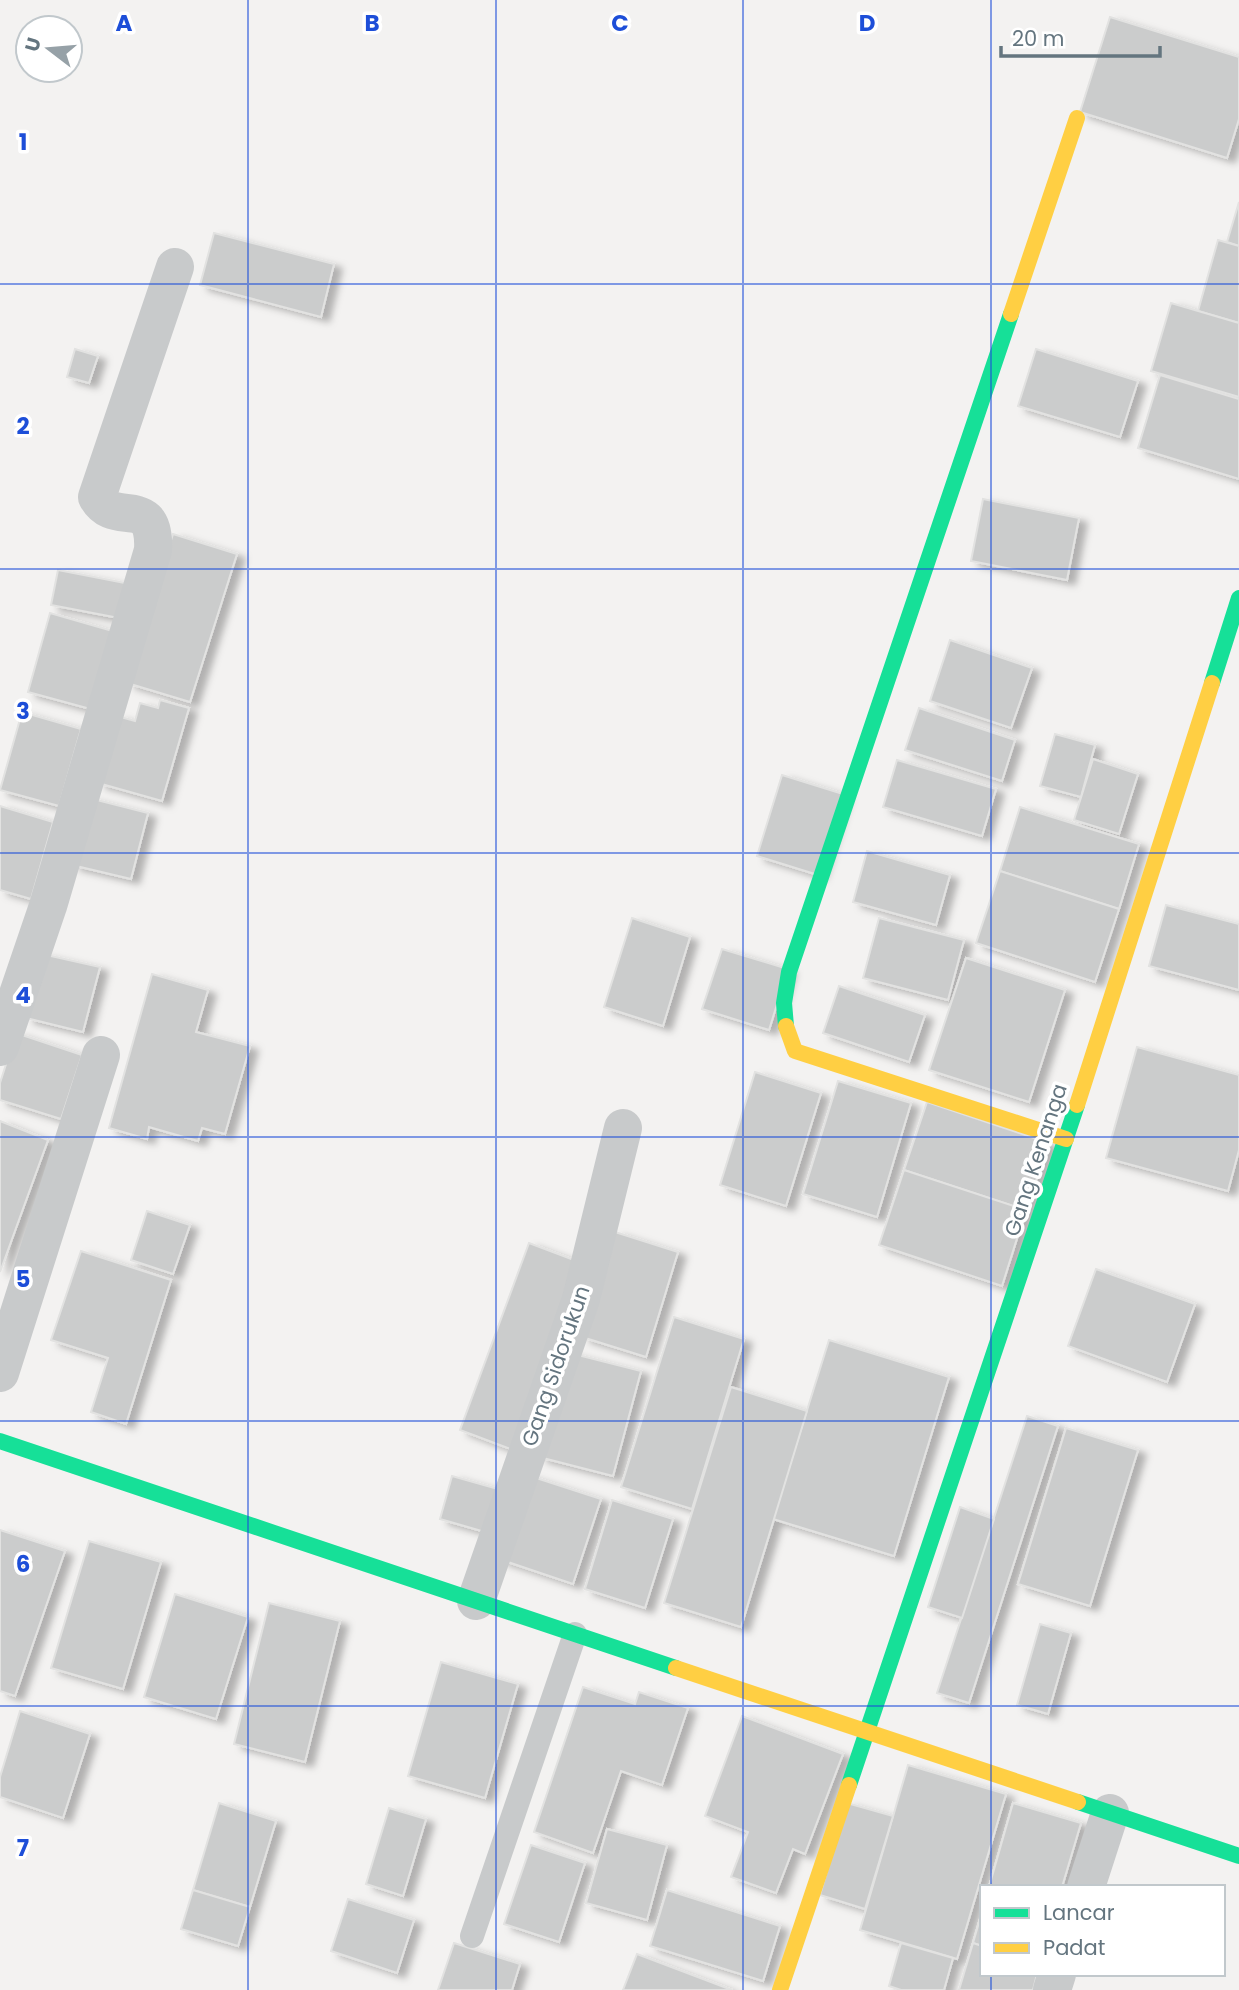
<svg xmlns="http://www.w3.org/2000/svg" width="1239" height="1990" viewBox="0 0 1239 1990" font-family="Poppins,sans-serif">
<style>
.building{fill:#cbcccc;stroke:#e2e2e1;stroke-width:2;filter:url(#shadow)}
.lines{fill:none;stroke-linecap:round;stroke-linejoin:round}
.lane{stroke:#c8cacb;stroke-width:24}
.street{stroke:#c8cacb;stroke-width:38}
.fast{stroke:#16e098;stroke-width:16}
.slow{stroke:#ffcf43;stroke-width:16}
.grid{fill:none;stroke:#1d4ed8;stroke-width:2;stroke-opacity:0.55}
.labels{text-anchor:middle;stroke-width:7;stroke-linejoin:round;paint-order:stroke}
.street-label{font-size:21px;fill:#64757f;stroke:#fff}
.grid-label{font-size:23px;text-anchor:middle;font-weight:bold;fill:#1d4ed8;stroke:#fff;stroke-width:7;stroke-linejoin:round;paint-order:stroke}
</style>
<defs>
<filter id="shadow"><feDropShadow dx="8" dy="4.5" stdDeviation="3.5" flood-color="#0004"/></filter>
</defs>
<rect width="100%" height="100%" fill="#f3f2f1"/>
<g class="building">
<polygon points="1110,17 1239,57 1239,119 1227,158 1080,112"/>
<polygon points="1239,202 1239,246 1227,242"/>
<polygon points="214,233 334,264 321,317 200,285"/>
<polygon points="1218,240 1239,246 1239,323 1198,311"/>
<polygon points="1171,303 1239,323 1239,397 1151,371"/>
<polygon points="75,349 98,356 89,383 67,377"/>
<polygon points="1036,349 1138,381 1120,437 1018,406"/>
<polygon points="1160,375 1239,399 1239,479 1138,448"/>
<polygon points="983,499 1079,518 1067,580 971,561"/>
<polygon points="173,534 237,554 190,702 127,683"/>
<polygon points="58,570 130,584 124,619 51,605"/>
<polygon points="50,613 116,632 94,710 28,692"/>
<polygon points="950,640 1032,668 1011,728 930,701"/>
<polygon points="160,700 189,708 162,801 98,783 117,716 135,721 140,703 158,708"/>
<polygon points="919,708 1015,740 1002,781 905,750"/>
<polygon points="22,712 81,729 59,806 0,790"/>
<polygon points="1055,734 1095,745 1081,797 1040,786"/>
<polygon points="1093,759 1138,774 1119,834 1074,820"/>
<polygon points="897,760 996,789 982,836 883,807"/>
<polygon points="782,775 843,794 818,875 757,856"/>
<polygon points="89,798 148,813 131,879 72,865"/>
<polygon points="0,806 53,822 31,899 0,890"/>
<polygon points="1020,807 1139,844 1119,909 1000,871"/>
<polygon points="867,851 950,875 936,925 853,902"/>
<polygon points="1000,871 1119,909 1095,982 976,943"/>
<polygon points="1166,905 1239,924 1239,990 1149,966"/>
<polygon points="632,918 690,937 663,1026 604,1007"/>
<polygon points="879,918 964,940 948,1000 863,978"/>
<polygon points="722,949 788,969 769,1030 702,1009"/>
<polygon points="42,954 100,967 83,1032 26,1018"/>
<polygon points="966,958 1065,990 1029,1102 929,1070"/>
<polygon points="152,974 208,990 196,1032 250,1046 225,1134 202,1128 198,1141 149,1127 147,1139 109,1128"/>
<polygon points="839,986 925,1015 909,1062 823,1033"/>
<polygon points="16,1033 82,1055 61,1119 0,1100 0,1083"/>
<polygon points="1137,1047 1239,1075 1239,1150 1228,1191 1106,1158"/>
<polygon points="755,1072 821,1093 786,1206 720,1185"/>
<polygon points="838,1081 911,1103 877,1217 803,1194"/>
<polygon points="927,1102 1049,1143 1026,1210 904,1170"/>
<polygon points="0,1121 48,1140 0,1272"/>
<polygon points="904,1170 1026,1210 1002,1286 879,1245"/>
<polygon points="147,1211 190,1225 173,1274 131,1260"/>
<polygon points="615,1232 678,1252 646,1357 582,1337"/>
<polygon points="529,1243 582,1263 513,1450 460,1430"/>
<polygon points="81,1251 171,1280 126,1424 91,1412 108,1358 51,1340"/>
<polygon points="1096,1269 1195,1304 1167,1382 1068,1346"/>
<polygon points="674,1317 744,1339 692,1509 621,1487"/>
<polygon points="829,1340 949,1377 894,1556 773,1519"/>
<polygon points="566,1352 641,1371 613,1476 539,1457"/>
<polygon points="731,1387 807,1411 741,1627 664,1603"/>
<polygon points="1027,1416 1058,1426 969,1703 937,1693"/>
<polygon points="1066,1428 1138,1450 1090,1606 1018,1584"/>
<polygon points="527,1475 601,1499 573,1584 499,1559"/>
<polygon points="452,1476 498,1489 485,1532 440,1519"/>
<polygon points="612,1500 673,1519 645,1608 585,1589"/>
<polygon points="960,1507 994,1519 962,1618 928,1607"/>
<polygon points="0,1530 65,1551 15,1696 0,1691"/>
<polygon points="89,1541 161,1562 123,1689 51,1668"/>
<polygon points="175,1594 248,1617 216,1719 144,1697"/>
<polygon points="269,1603 340,1621 305,1762 234,1744"/>
<polygon points="1040,1624 1071,1633 1048,1714 1017,1705"/>
<polygon points="441,1662 518,1684 485,1798 408,1776"/>
<polygon points="583,1687 635,1704 639,1692 688,1708 662,1785 621,1771 593,1853 534,1832"/>
<polygon points="20,1711 90,1734 63,1818 0,1797 0,1777"/>
<polygon points="742,1716 843,1754 805,1854 793,1849 776,1893 731,1877 748,1832 705,1816"/>
<polygon points="908,1765 1006,1794 957,1959 860,1930"/>
<polygon points="219,1803 276,1821 250,1907 193,1890"/>
<polygon points="847,1803 893,1816 865,1909 820,1895"/>
<polygon points="1013,1803 1081,1823 1062,1887 989,1887"/>
<polygon points="389,1808 426,1819 403,1896 366,1884"/>
<polygon points="607,1829 667,1845 647,1920 586,1903"/>
<polygon points="531,1845 585,1863 559,1942 504,1924"/>
<polygon points="193,1890 250,1907 238,1946 181,1929"/>
<polygon points="667,1890 780,1926 763,1981 650,1946"/>
<polygon points="348,1899 414,1920 397,1973 331,1951"/>
<polygon points="982,1912 982,1946 973,1943"/>
<polygon points="454,1943 520,1964 512,1990 438,1990"/>
<polygon points="901,1943 953,1958 944,1990 901,1990 889,1986"/>
<polygon points="973,1943 982,1946 982,1974 1037,1974 1033,1990 959,1990"/>
<polygon points="637,1954 732,1990 623,1990"/>
</g>
<g class="lines">
<polyline class="lane" points="472,1936 575,1634"/>
<g class="street">
<path d="M 0,1047 L 48,906 L 153,550 C 156,492 114,529 97,497 L 175,267"/>
<polyline points="0,1373 101,1055"/>
<polyline points="476,1601 581,1299 623,1128"/>
<polyline points="1086,1887 1110,1813"/>
<polyline points="1052,1990 1057,1974"/>
</g>
<g class="fast">
<polyline points="1212,683 1239,598"/>
<polyline points="786,1026 784,1003 789,972 1011,314"/>
<polyline points="0,1441 676,1668"/>
<polyline points="849,1785 1077,1105"/>
<polyline points="1078,1802 1239,1856"/>
</g>
<g class="slow">
<polyline points="1011,314 1077,118"/>
<polyline points="786,1026 795,1051 1066,1139"/>
<polyline points="1077,1105 1212,683"/>
<polyline points="676,1668 1078,1802"/>
<polyline points="780,1990 849,1785"/>
</g>
</g>
<path class="grid" d="M 248,0 L 248,1990M 496,0 L 496,1990M 743,0 L 743,1990M 991,0 L 991,1887M 0,284 L 1239,284M 0,569 L 1239,569M 0,853 L 1239,853M 0,1137 L 1239,1137M 0,1421 L 1239,1421M 0,1706 L 1239,1706M 991,1974 L 991,1990"/>
<g class="labels">
<g class="street-label">
<text transform="translate(1036 1160) rotate(-72)" y="7">Gang Kenanga</text>
<text transform="translate(556 1366) rotate(-71)" y="7">Gang Sidorukun</text>
</g>
</g>
<g class="grid-label">
<text x="124" y="31">A</text>
<text x="372" y="31">B</text>
<text x="620" y="31">C</text>
<text x="867" y="31">D</text>
<text x="23" y="150">1</text>
<text x="23" y="434">2</text>
<text x="23" y="719">3</text>
<text x="23" y="1003">4</text>
<text x="23" y="1287">5</text>
<text x="23" y="1572">6</text>
<text x="23" y="1856">7</text>
</g>
<rect x="980" y="1885" width="245" height="91" fill="#ffffff" stroke="#c1c8cc" stroke-width="2"/>
<rect x="994" y="1908" width="35" height="10" fill="#16e098" stroke="#c1c8cc" stroke-width="2"/>
<text x="1043" y="1920" font-size="21" fill="#64757f">Lancar</text>
<rect x="994" y="1943" width="35" height="10" fill="#ffcf43" stroke="#c1c8cc" stroke-width="2"/>
<text x="1043" y="1955" font-size="21" fill="#64757f">Padat</text>
<g transform="translate(49 49) rotate(286)"><circle r="33" fill="#ffffff" stroke="#c1c8cc" stroke-width="2"/>
<path d="M0-5L12 26L0 18L-12 26Z" fill="#96a1a7"/>
<text y="-10" font-size="19" font-weight="bold" text-anchor="middle" fill="#64757f">U</text>
</g>
<path d="M1001 46v10h159v-10" fill="none" stroke="#64757f" stroke-width="3.5"/>
<text x="1012" y="46" font-size="21" fill="#64757f" stroke="#ffffff" stroke-width="5" paint-order="stroke">20 m</text>
</svg>
